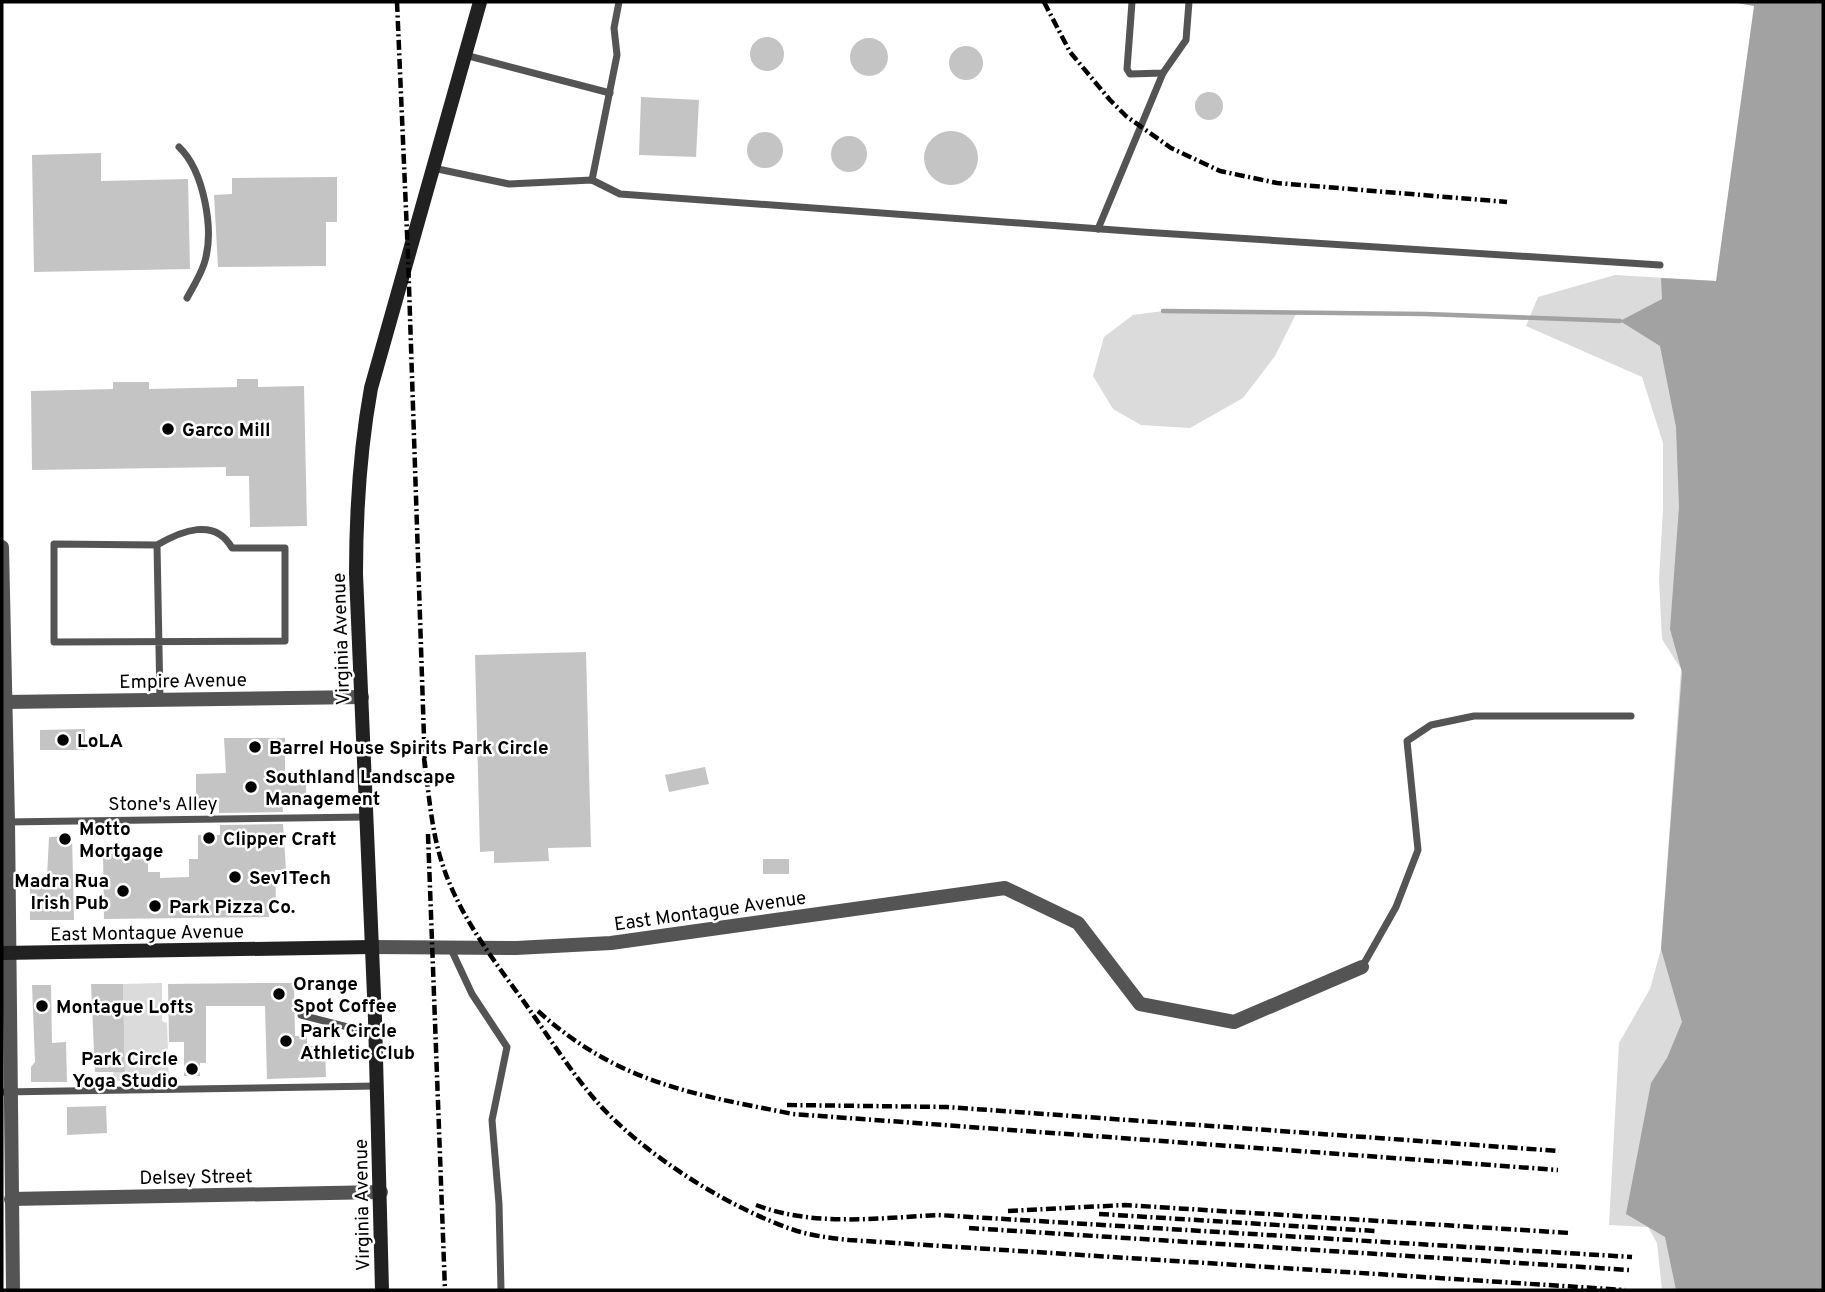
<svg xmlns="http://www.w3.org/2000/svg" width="1825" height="1292" viewBox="0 0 1825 1292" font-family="Overpass,sans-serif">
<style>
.green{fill:#dbdbdb}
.water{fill:#a2a2a2}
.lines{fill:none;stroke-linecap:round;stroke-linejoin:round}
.stream{stroke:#a2a2a2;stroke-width:4.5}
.building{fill:#c4c4c4}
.lane{stroke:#545454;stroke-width:7}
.street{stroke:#545454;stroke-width:14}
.secondary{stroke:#212121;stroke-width:14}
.rail{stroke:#000;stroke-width:4.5;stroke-dasharray:10 3.5 2 3.5;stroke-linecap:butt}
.poi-dot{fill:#000;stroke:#fff;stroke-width:2.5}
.labels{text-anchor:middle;stroke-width:5;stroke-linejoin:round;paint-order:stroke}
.poi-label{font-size:19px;font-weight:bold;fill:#000;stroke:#fff;text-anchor:start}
.street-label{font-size:19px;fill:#000;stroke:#fff}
</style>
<rect width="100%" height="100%" fill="#fff"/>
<g class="green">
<polygon points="1615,275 1716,281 1686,1290 1662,1290 1657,1243 1648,1227 1609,1225 1619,1043 1650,989 1661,949 1681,669 1662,639 1659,579 1663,509 1663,443 1642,377 1526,326 1538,297"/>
<polygon points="1163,311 1297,312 1275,356 1243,398 1190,428 1141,425 1113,409 1093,376 1104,337 1133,315"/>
<polygon points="162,983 162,1021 167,1023 169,1080 114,1081 113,1072 125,1072 123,984"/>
</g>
<polygon class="water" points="1731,2 1823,2 1823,1290 1676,1290 1665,1237 1626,1214 1651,1083 1667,1058 1682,1022 1661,949 1682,672 1670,629 1679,507 1676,427 1660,346 1620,321 1662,299 1661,278 1716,281 1754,6"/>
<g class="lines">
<polyline class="stream" points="1163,311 1425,314 1620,321"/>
</g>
<g class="building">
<circle cx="767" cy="54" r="17"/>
<circle cx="869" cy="57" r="19"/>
<circle cx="966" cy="63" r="17"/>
<circle cx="1209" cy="106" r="14"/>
<polygon points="641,97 699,100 696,157 639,155"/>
<circle cx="951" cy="158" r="27"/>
<circle cx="765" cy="150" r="18"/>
<circle cx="849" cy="154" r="18"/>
<polygon points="101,153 101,181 188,179 190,269 34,272 32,155"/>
<polygon points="337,177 337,222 326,222 326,266 218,267 214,195 232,194 232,178"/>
<polygon points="237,379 258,379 258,387 304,386 307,526 250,527 249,476 226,476 226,467 32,470 31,391 113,389 113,382 149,382 149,389 237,387"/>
<polygon points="586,652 591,847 548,848 549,861 494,863 494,851 480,852 475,655"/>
<polygon points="85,729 85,750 40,750 40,730"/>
<polygon points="224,738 285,738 285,772 306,771 306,801 282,801 283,812 219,813 219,802 196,802 196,774 226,773"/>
<polygon points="705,767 709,784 669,792 665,775"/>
<polygon points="283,824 286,870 275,870 276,900 268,902 269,917 104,919 103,854 117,854 117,848 131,848 132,856 148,855 148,872 160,872 160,878 189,877 189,859 198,859 198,835 220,835 220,825"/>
<polygon points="72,836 74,920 30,920 30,881 37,881 37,877 47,877 49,837"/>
<rect x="763" y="859" width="26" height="15"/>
<polygon points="264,983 294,983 295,1036 307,1036 307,1046 325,1046 326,1077 267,1079 265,1006 206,1006 206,1063 200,1063 200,1076 184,1076 184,1042 169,1042 168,984"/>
<polygon points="91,984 123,984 125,1072 95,1072"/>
<polygon points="32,985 51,985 52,1043 66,1042 67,1082 31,1082 31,1067 35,1062"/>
<polygon points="106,1106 107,1133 67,1135 67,1107"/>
</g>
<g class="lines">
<g class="lane">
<polyline points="1132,2 1127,69 1130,74 1163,73 1186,40 1189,2"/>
<polyline points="465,55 610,93"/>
<path d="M 179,147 C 204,171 215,231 204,264 C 200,276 193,287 187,298"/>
<polyline points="433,168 509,184 592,180 620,194 1142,232 1660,265"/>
<polyline points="592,180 617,55 614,28 619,2"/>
<polyline points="1098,229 1163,73"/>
<path d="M 157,545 C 181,531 215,517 232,548 L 285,548 L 285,641 L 54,642 L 54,544 L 157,545 L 160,700"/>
<polyline points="6,822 366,817"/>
<polyline points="450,947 472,994 507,1047 492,1120 499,1204 501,1290"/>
<polyline points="1362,967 1396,907 1418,850 1407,741 1431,725 1474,716 1631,716"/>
<polyline points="301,1015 375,1034"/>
<polyline points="2,1092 377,1086"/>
</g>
<g class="street">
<polyline points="2,547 8,822 13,1290"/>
<polyline points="5,702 362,697"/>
<polyline points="371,947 516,948 611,943 1005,888 1078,923 1140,1004 1234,1022 1362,967"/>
<polyline points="11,1199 381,1192"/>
</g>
<g class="secondary">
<polyline points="2,953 371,947"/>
<path d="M 382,1290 L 375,1019 L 356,574 C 356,512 360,449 371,388 L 480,2"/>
</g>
<g class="rail">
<polyline points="397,2 408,256 425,768"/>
<polyline points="1044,2 1070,52 1110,100 1126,116 1171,148 1220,171 1277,183 1507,202"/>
<path d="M 424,758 C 429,793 431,829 442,863 C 458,913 491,957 522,999 C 547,1034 570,1071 597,1102 C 644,1155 730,1209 797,1231 C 814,1236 831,1238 849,1240 L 1625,1290"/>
<polyline points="428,834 445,1290"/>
<path d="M 538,1011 C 618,1083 692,1094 793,1114 L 1558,1170"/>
<polyline points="787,1105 947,1107 1559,1151"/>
<path d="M 756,1205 C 813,1227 879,1218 938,1215 L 1632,1257"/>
<polyline points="1008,1211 1125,1205 1570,1233"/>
<polyline points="1099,1214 1375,1231"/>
<polyline points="969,1228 1629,1270"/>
</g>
</g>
<g class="poi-dot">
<circle cx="168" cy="429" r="7"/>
<circle cx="63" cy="740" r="7"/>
<circle cx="255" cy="747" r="7"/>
<circle cx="251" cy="787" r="7"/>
<circle cx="209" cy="838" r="7"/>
<circle cx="65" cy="839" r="7"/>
<circle cx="235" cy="877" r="7"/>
<circle cx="123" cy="891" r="7"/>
<circle cx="155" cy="906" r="7"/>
<circle cx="279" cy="994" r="7"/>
<circle cx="42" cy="1006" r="7"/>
<circle cx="286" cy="1041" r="7"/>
<circle cx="192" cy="1069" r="7"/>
</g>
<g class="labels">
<g class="poi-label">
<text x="182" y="436">Garco Mill</text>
<text x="77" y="747">LoLA</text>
<text x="269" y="754">Barrel House Spirits Park Circle</text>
<text x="265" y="783">Southland Landscape<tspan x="265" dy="22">Management</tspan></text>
<text x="79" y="835">Motto<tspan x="79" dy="22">Mortgage</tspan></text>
<text x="223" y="845">Clipper Craft</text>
<text x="249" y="884">Sev1Tech</text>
<text x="109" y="887" text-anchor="end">Madra Rua<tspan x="109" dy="22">Irish Pub</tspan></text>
<text x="169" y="913">Park Pizza Co.</text>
<text x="293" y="990">Orange<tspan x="293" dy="22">Spot Coffee</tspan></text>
<text x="56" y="1013">Montague Lofts</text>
<text x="300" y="1037">Park Circle<tspan x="300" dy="22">Athletic Club</tspan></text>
<text x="178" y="1065" text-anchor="end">Park Circle<tspan x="178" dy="22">Yoga Studio</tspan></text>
</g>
<g class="street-label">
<text transform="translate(340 639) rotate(-92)" y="7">Virginia Avenue</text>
<text transform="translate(183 680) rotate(-1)" y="7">Empire Avenue</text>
<text x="163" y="810">Stone's Alley</text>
<text transform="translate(710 910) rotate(-8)" y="7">East Montague Avenue</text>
<text transform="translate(147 932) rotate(-1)" y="7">East Montague Avenue</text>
<text transform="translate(196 1176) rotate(-1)" y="7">Delsey Street</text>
<text transform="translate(361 1205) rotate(-91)" y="7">Virginia Avenue</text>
</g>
</g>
<rect width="1825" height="1292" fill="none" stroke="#000000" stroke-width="7"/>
</svg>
